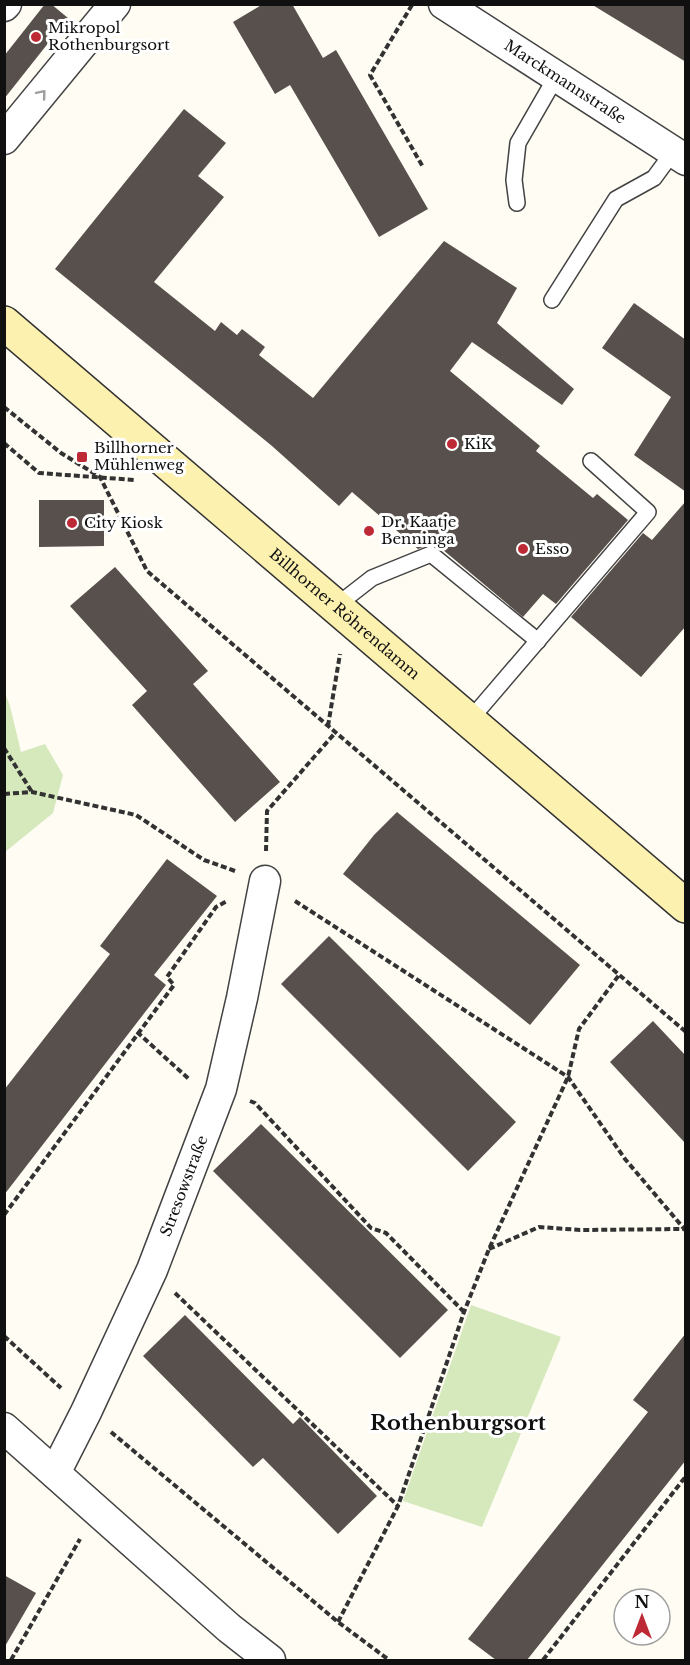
<svg xmlns="http://www.w3.org/2000/svg" width="690" height="1665" viewBox="0 0 690 1665" font-family="'Libre Baskerville',serif">
<style>
.green{fill:#d5e9bc}
.building{fill:#58504c}
.lines{fill:none;stroke-linecap:round;stroke-linejoin:round}
.lane-casing{stroke:#434343;stroke-width:18}
.street-casing{stroke:#434343;stroke-width:33}
.secondary-casing{stroke:#323232;stroke-width:36}
.path{stroke:#323232;stroke-width:4;stroke-dasharray:6 3;stroke-linecap:butt}
.lane{stroke:#fff;stroke-width:15}
.street{stroke:#fff;stroke-width:30}
.secondary{stroke:#fdf1b0;stroke-width:33}
.oneway{stroke:#9f9f9f}
.poi-dot{fill:#bd2a36;stroke:#fff;stroke-width:2}
.labels{text-anchor:middle;stroke-width:6;stroke-linejoin:round;paint-order:stroke}
.poi-label{font-size:15px;fill:#101010;stroke:#fff;text-anchor:start}
.street-label{font-size:15px;fill:#101010;stroke:#fff}
.district-label{font-size:21px;font-weight:bold;fill:#101010;stroke:#fff}
</style>
<rect width="100%" height="100%" fill="#fffcf3"/>
<g class="green">
<polygon points="4,690 10,706 21,752 45,744 63,775 53,813 5,852"/>
<polygon points="471,1305 561,1337 482,1527 403,1501"/>
</g>
<g class="building">
<polygon points="45,4 51,4 68,18 4,99 4,56"/>
<polygon points="263,4 292,4 323,58 336,50 428,209 379,237 290,85 275,94 233,22"/>
<polygon points="591,4 686,4 686,62"/>
<polygon points="184,109 226,143 198,176 224,197 154,282 215,331 221,322 237,335 242,329 265,347 259,355 313,398 444,241 517,288 497,323 574,389 562,405 472,342 450,371 540,446 536,451 593,498 597,494 628,520 556,604 543,594 523,617 430,539 423,547 418,549 352,492 339,506 272,446 55,269"/>
<polygon points="634,303 686,340 686,492 634,455 671,397 602,348"/>
<polygon points="39,500 104,500 104,546 39,547"/>
<polygon points="686,501 686,626 641,677 571,617 643,533 652,540"/>
<polygon points="115,567 208,671 193,684 280,782 235,822 132,705 147,691 70,606"/>
<polygon points="397,812 580,965 530,1025 343,874 374,835"/>
<polygon points="167,859 217,896 154,975 166,985 4,1195 4,1090 110,954 100,946"/>
<polygon points="329,936 516,1122 468,1171 281,984"/>
<polygon points="653,1021 686,1056 686,1144 610,1062"/>
<polygon points="261,1124 448,1310 400,1358 213,1171"/>
<polygon points="185,1315 293,1424 300,1417 377,1496 338,1534 263,1458 253,1467 143,1356"/>
<polygon points="686,1333 686,1460 527,1660 496,1660 468,1639 648,1412 633,1400"/>
<polygon points="4,1575 36,1593 4,1648"/>
</g>
<g class="lines">
<defs>
<g id="lane">
<polyline points="517,203 514,180 518,143 556,77"/>
<polyline points="552,300 616,199 654,178 673,152"/>
<polyline points="336,606 372,578 431,554 538,641"/>
<polyline points="469,721 648,512 591,461"/>
</g>
<g id="street">
<path id="s1" d="M 444,4 L 686,160"/>
<polyline points="4,6 6,4"/>
<polyline points="4,139 115,4"/>
<polyline points="4,1428 229,1628 270,1660"/>
<path id="s2" d="M 55,1473 L 86,1412 L 152,1270 L 221,1089 L 242,998 L 265,881"/>
</g>
<g id="secondary">
<path id="s3" d="M 4,323 L 686,906"/>
</g>
</defs>
<use href="#lane" class="lane-casing"/>
<use href="#street" class="street-casing"/>
<use href="#secondary" class="secondary-casing"/>
<g class="path">
<polyline points="412,5 370,75 423,167"/>
<polyline points="4,407 61,453 100,477 147,571 686,1032"/>
<polyline points="4,443 39,473 135,480"/>
<polyline points="328,726 340,654"/>
<polyline points="4,748 32,792"/>
<polyline points="4,794 32,792 136,815 204,860 235,871"/>
<polyline points="266,851 267,811 335,733"/>
<polyline points="295,901 568,1077 625,1159 686,1231"/>
<polyline points="137,1032 190,1080"/>
<polyline points="250,1101 255,1103 371,1228 386,1233 464,1312"/>
<polyline points="4,1215 174,985 167,977 216,907 227,901"/>
<polyline points="489,1249 539,1227 580,1230 683,1229"/>
<polyline points="175,1293 398,1506"/>
<polyline points="4,1336 61,1388"/>
<polyline points="111,1432 338,1622 389,1660"/>
<polyline points="338,1622 398,1506 464,1312 489,1249 568,1077 579,1029 619,975"/>
<polyline points="11,1660 80,1539"/>
<polyline points="543,1660 686,1476"/>
</g>
<use href="#lane" class="lane"/>
<use href="#street" class="street"/>
<use href="#secondary" class="secondary"/>
</g>
<defs><path id="oneway-chevron" d="M-2-3.5L2.5 0L-2 3.5" fill="none" stroke-width="1.6" stroke-linecap="round" stroke-linejoin="round" transform="scale(1.5)"/></defs>
<use class="oneway" href="#oneway-chevron" transform="translate(42 94) rotate(-50)"/>
<g class="poi-dot">
<circle cx="36" cy="37" r="6"/>
<circle cx="452" cy="444" r="6"/>
<rect x="76" y="451" width="12" height="12" rx="3"/>
<circle cx="72" cy="523" r="6"/>
<circle cx="369" cy="531" r="6"/>
<circle cx="523" cy="549" r="6"/>
</g>
<g class="labels">
<g class="poi-label">
<text x="48" y="33">Mikropol<tspan x="48" dy="17">Rothenburgsort</tspan></text>
<text x="464" y="449">KiK</text>
<text x="94" y="453">Billhorner<tspan x="94" dy="17">Mühlenweg</tspan></text>
<text x="381" y="527">Dr. Kaatje<tspan x="381" dy="17">Benninga</tspan></text>
<text x="84" y="528">City Kiosk</text>
<text x="535" y="554">Esso</text>
</g>
<g class="street-label">
<text dy="5" stroke="none"><textPath href="#s1" startOffset="144">Marckmannstraße</textPath></text>
<text dy="5" stroke="none"><textPath href="#s3" startOffset="448">Billhorner Röhrendamm</textPath></text>
<text dy="5" stroke="none"><textPath href="#s2" startOffset="315">Stresowstraße</textPath></text>
</g>
<g class="district-label">
<text x="458" y="1430">Rothenburgsort</text>
</g>
</g>
<rect width="690" height="1665" fill="none" stroke="#101010" stroke-width="12"/>
<g transform="translate(642 1617)"><circle r="28" fill="#ffffff" stroke="#9f9f9f" stroke-width="1.5"/>
<path d="M0-4.5L10 22L0 15L-10 22Z" fill="#bd2a36"/>
<text y="-9" font-size="16" font-weight="bold" text-anchor="middle" fill="#101010">N</text>
</g>
</svg>
